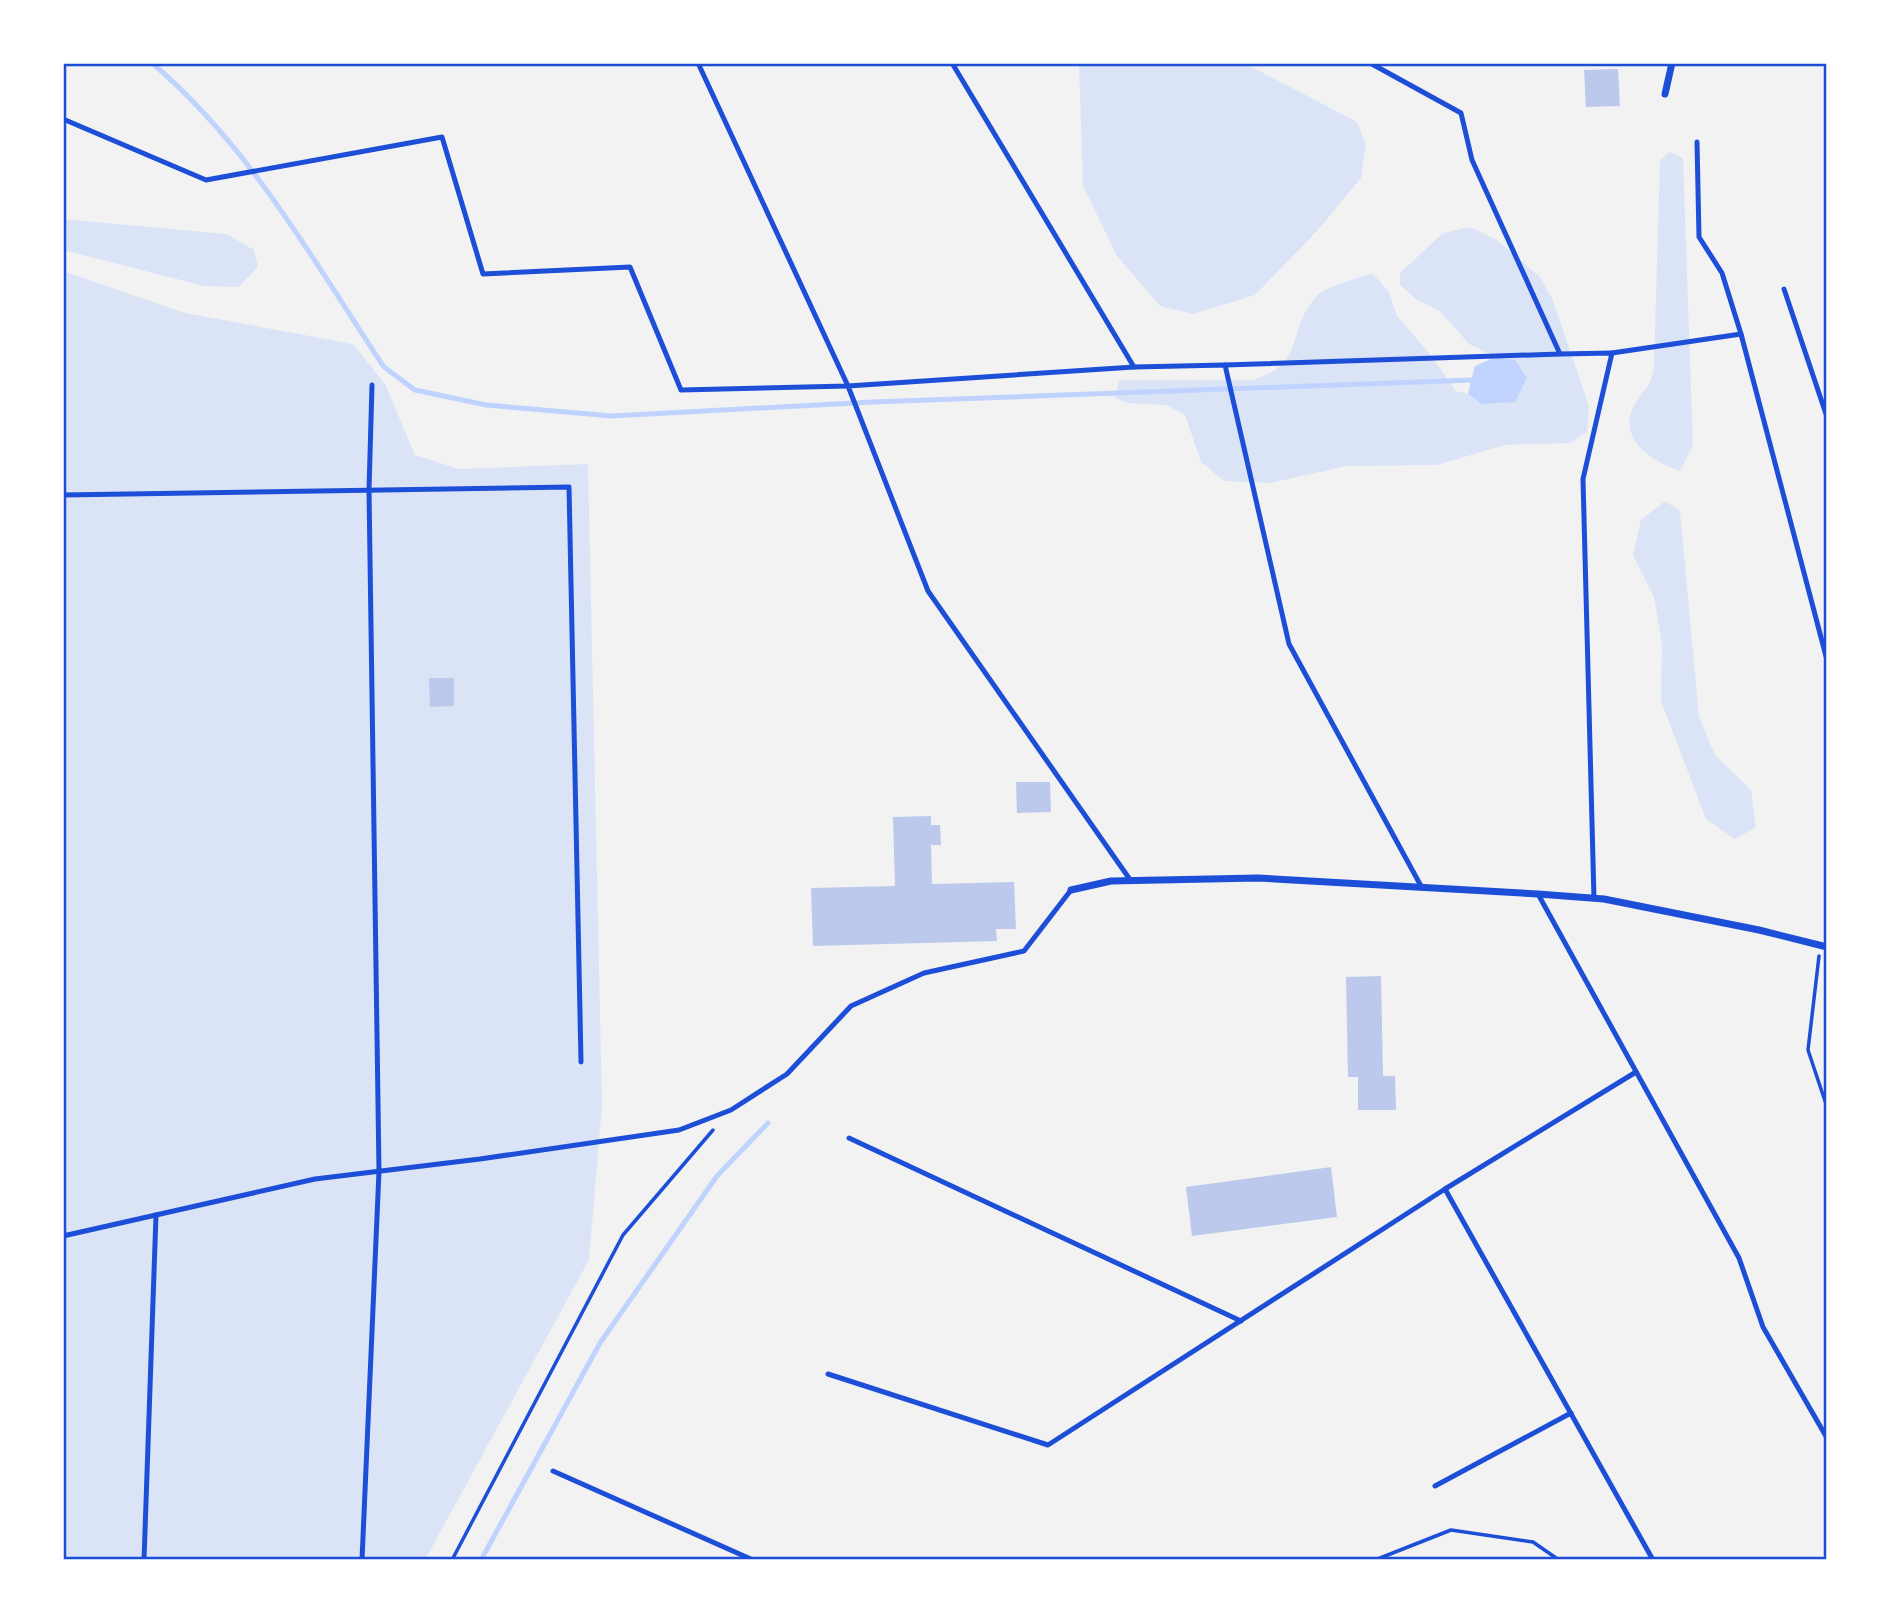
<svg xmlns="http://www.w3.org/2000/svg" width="1890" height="1623" viewBox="0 0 1890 1623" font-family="'PT Serif',serif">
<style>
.green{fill:#dbe4f7}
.water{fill:#bfd3fe}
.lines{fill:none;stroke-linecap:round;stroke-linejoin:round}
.stream{stroke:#bfd3fe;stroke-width:5}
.building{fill:#bdc9ec}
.path{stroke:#1d4ed8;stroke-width:3.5}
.service{stroke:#1d4ed8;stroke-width:5}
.minor{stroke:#1d4ed8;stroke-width:7}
.neatline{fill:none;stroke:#1d4ed8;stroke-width:2.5}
</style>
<rect width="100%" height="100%" fill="#f2f2f2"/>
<g class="green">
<polygon points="1079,63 1244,63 1357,122 1366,144 1361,178 1317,231 1255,295 1193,314 1160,306 1117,256 1083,186"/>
<path d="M 1670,152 L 1683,158 L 1693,445 L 1680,471 C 1653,462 1615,439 1635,404 C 1645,388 1651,387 1654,366 L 1660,160 Z"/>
<polygon points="63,219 226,234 254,250 258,267 239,287 204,286 63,250"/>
<path d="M 1470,227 L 1497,240 L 1539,276 L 1552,298 L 1589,406 L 1587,432 L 1570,443 L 1505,445 L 1437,465 L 1347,466 L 1270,483 L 1224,481 L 1201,462 L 1185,415 L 1166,405 L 1127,403 L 1115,398 L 1119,380 L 1253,380 C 1307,363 1285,332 1316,297 C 1324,287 1359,278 1372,273 L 1389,292 L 1397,316 L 1429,353 L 1456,391 L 1468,394 L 1482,404 L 1496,357 L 1469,344 L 1440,311 L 1417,300 L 1400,285 L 1400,273 L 1443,233 Z"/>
<polygon points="63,271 185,313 353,344 385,384 415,455 459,469 588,464 602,1105 589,1260 425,1560 63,1560"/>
<polygon points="1665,501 1680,511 1699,717 1715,755 1751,790 1756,827 1735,839 1706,819 1661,701 1662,645 1654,597 1633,555 1641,520"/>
</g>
<polygon class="water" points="1496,357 1515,360 1527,378 1515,402 1482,404 1468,394 1475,366"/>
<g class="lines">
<g class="stream">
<path d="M 152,63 C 250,146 314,262 384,367 L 415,390 L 486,405 L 612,416 L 873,402 L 1472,380"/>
<polyline points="481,1560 600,1343 717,1176 768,1123"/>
</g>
</g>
<g class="building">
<polygon points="1618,69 1620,106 1586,107 1584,70"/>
<polygon points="429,678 454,678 454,706 430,707"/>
<polygon points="1016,782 1050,782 1051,812 1017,813"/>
<polygon points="931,816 931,825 940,825 941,845 931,845 932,884 1014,882 1016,929 996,929 997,941 813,946 811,888 895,886 893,817"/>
<polygon points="1381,976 1383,1076 1395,1076 1396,1110 1358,1110 1358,1077 1348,1077 1346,977"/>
<polygon points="1331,1167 1337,1217 1192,1236 1186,1187"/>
</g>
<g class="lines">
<g class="path">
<polyline points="1819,956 1808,1050 1827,1107"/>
<polyline points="452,1560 623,1235 713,1130"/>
<polyline points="1375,1560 1451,1530 1533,1542 1559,1560"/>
</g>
<g class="service">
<polyline points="952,63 1134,367 1225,365 1289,644 1421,886"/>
<polyline points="63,119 206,180 442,137 483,274 630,267 681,390 848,386 698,63"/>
<polyline points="1784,289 1827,417"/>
<polyline points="1741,334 1827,660"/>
<polyline points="1612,353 1741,334 1722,273 1699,237 1697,142"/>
<polyline points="1560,354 1612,353 1583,479 1594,899"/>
<polyline points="1225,365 1560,354 1472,160 1461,113 1370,63"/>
<polyline points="63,495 569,487 581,1062"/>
<polyline points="1131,881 928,591 848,386 1134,367"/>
<polyline points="1538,894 1739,1258 1763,1327 1827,1438"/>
<polyline points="1636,1072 1445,1189 1653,1560"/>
<polyline points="849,1138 1241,1321"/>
<polyline points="63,1236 315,1179 480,1159 679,1130 731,1110 787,1074 851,1006 924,973 1024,951 1071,890"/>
<polyline points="828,1374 1048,1445 1445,1189"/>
<polyline points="553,1471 753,1560"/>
<polyline points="1435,1486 1571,1413"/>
<polyline points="144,1560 156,1215"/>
<polyline points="362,1560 379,1171 369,490 372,385"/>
</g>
<g class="minor">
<polyline points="1665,94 1672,63"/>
<polyline points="1071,890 1111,881 1258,878 1538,894 1604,899 1759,930 1827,947"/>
</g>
</g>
<rect width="1890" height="1623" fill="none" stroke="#ffffff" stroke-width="130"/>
<rect x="65" y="65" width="1760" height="1493" class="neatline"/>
</svg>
